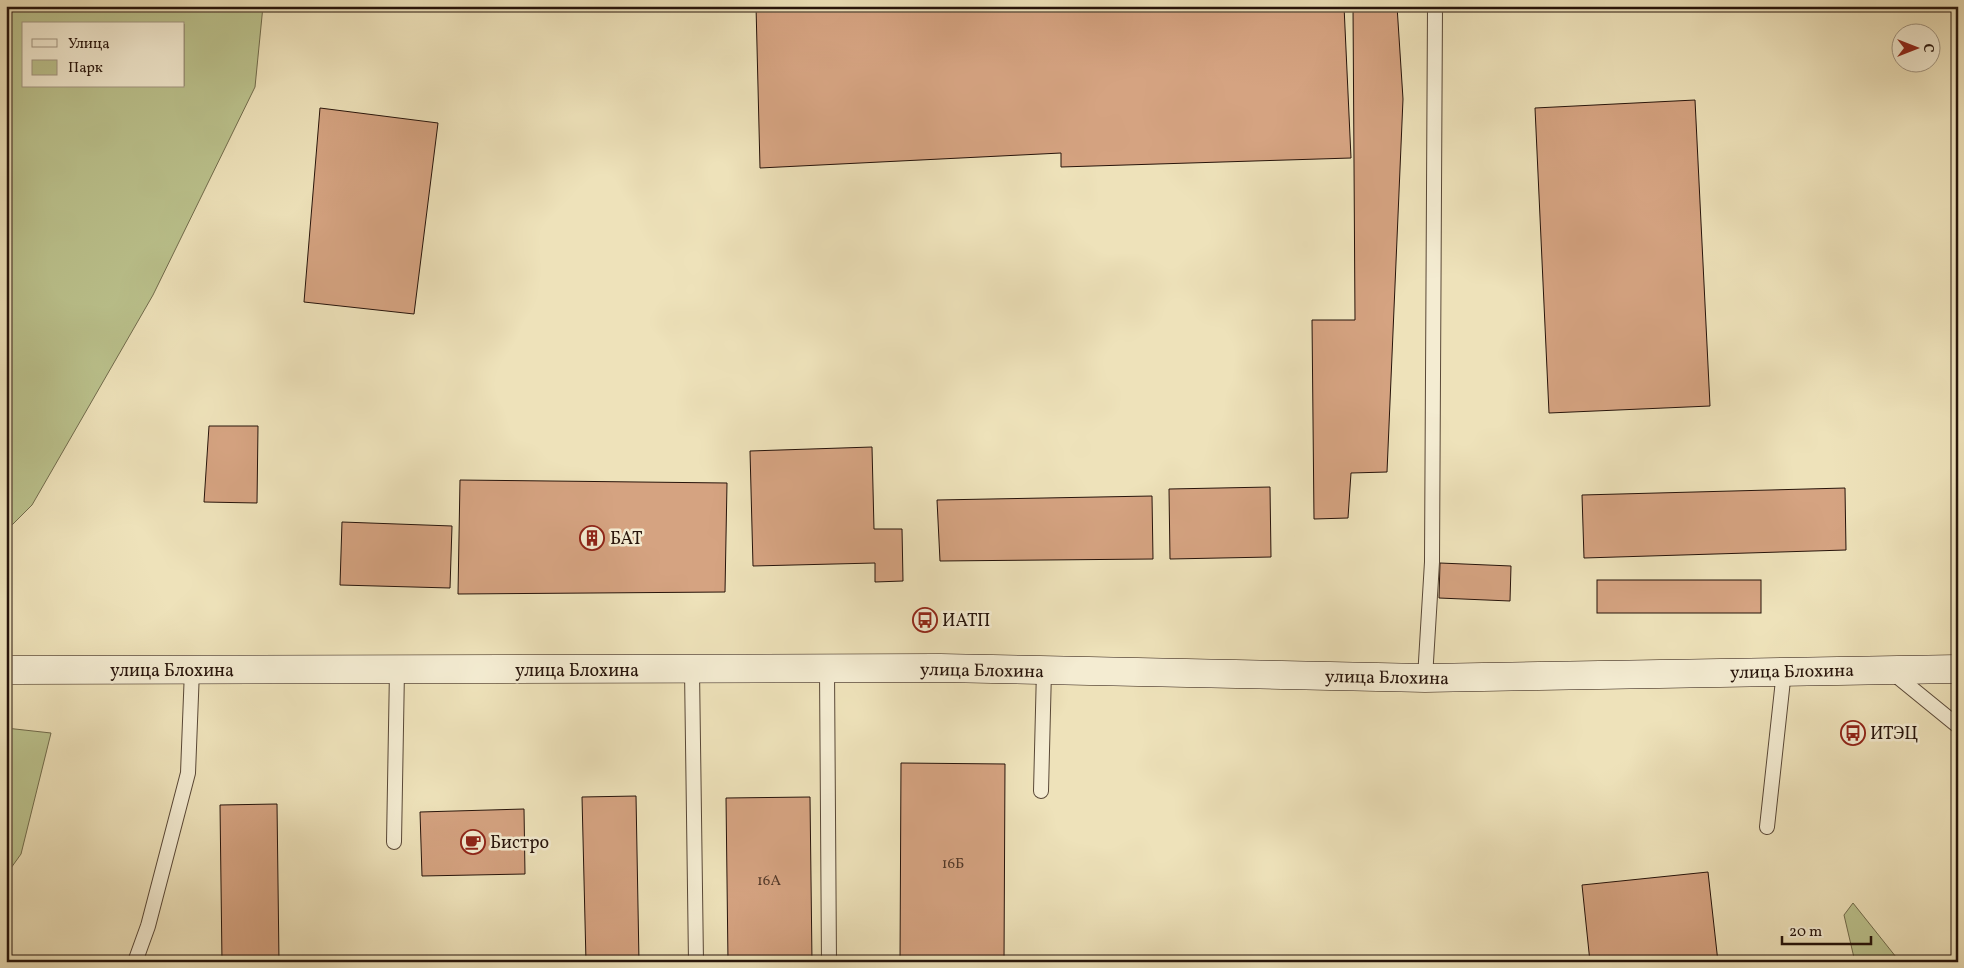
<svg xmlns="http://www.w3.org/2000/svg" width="1964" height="968" viewBox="0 0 1964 968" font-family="Vollkorn,serif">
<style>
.green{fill:#bbc28d;stroke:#716b4c;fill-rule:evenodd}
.building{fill:#d5a381;stroke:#27140b}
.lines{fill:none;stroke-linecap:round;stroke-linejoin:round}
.lane-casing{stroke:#594837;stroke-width:16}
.secondary-casing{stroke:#27140b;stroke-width:29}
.lane{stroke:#f4ecd2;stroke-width:14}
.secondary{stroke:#f4ecd2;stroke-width:28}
.labels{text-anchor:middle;stroke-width:5;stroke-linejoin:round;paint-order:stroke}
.number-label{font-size:15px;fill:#523828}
.poi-label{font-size:18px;fill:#27140b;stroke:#f4ecd2;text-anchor:start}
.street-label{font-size:18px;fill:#27140b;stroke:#f4ecd2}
</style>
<rect width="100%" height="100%" fill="#eee2ba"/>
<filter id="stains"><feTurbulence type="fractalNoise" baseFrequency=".004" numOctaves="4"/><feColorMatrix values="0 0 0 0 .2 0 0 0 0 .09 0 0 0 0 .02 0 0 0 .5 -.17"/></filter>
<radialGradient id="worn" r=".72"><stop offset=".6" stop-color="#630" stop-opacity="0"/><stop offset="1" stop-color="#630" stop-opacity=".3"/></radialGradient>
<g class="green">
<path d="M 6,6 L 263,6 L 255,87 L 153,295 L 32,505 L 6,531 ZM 24,24 L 184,24 L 184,86 L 24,86 Z"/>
<polygon points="6,728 51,733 21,854 6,875"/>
<polygon points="1853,903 1900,962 1855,962 1844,915"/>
</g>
<g class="building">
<polygon points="756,6 1344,6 1351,158 1061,167 1061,153 760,168"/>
<polygon points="1353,6 1397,6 1403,99 1387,472 1351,473 1348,518 1314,519 1312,320 1355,320"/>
<polygon points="1695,100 1710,406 1549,413 1535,108"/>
<polygon points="320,108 438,123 414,314 304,302"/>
<polygon points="209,426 258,426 257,503 204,502"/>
<polygon points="872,447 874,529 902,529 903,581 875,582 875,563 753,566 750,451"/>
<polygon points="460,480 727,483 725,592 458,594"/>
<polygon points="1270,487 1271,557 1170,559 1169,489"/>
<polygon points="1845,488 1846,550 1584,558 1582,495"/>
<polygon points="1152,496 1153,559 940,561 937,500"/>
<polygon points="342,522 452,526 450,588 340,585"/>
<polygon points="1440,563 1511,566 1510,601 1439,598"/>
<rect x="1597" y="580" width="164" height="33"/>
<polygon points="901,763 1005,764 1004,962 900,962"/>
<polygon points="636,796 639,962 586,962 582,797"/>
<polygon points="810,797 812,962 728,962 726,798"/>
<polygon points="277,804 279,962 222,962 220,805"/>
<polygon points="524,809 525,874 422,876 420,812"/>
<polygon points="1708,872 1718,962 1590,962 1582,885"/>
</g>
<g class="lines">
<defs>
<g id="lane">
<polyline points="692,670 696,962"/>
<polyline points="827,670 829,962"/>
<polyline points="1893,673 1958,726"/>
<polyline points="1425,678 1432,562 1435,6"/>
<polyline points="1041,791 1044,670"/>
<polyline points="1767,827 1784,671"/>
<polyline points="394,842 397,670"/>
<polyline points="135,962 148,926 188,773 192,670"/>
</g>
<polyline id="secondary" points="6,670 940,668 1425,678 1958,669"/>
</defs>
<use href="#lane" class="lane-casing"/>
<use href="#secondary" class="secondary-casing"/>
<use href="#lane" class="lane"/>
<use href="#secondary" class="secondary"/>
</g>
<defs>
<symbol id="building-ring" viewBox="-11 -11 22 22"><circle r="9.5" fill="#f4ecd2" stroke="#8f2418" stroke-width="1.5"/><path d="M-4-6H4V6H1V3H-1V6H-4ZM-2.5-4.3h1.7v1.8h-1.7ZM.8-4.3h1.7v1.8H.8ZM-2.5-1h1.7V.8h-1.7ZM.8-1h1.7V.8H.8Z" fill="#8f2418"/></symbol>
<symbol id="bus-ring" viewBox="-11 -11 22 22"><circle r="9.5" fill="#f4ecd2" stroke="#8f2418" stroke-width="1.5"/><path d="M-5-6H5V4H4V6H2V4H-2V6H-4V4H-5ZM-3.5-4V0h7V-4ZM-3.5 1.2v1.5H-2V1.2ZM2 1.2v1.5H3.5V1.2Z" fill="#8f2418"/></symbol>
<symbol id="cafe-ring" viewBox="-11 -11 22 22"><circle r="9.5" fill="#f4ecd2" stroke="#8f2418" stroke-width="1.5"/><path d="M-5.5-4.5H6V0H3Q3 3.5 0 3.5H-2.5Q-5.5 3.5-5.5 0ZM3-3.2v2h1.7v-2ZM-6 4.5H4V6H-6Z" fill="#8f2418"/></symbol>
</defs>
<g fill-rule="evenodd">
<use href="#building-ring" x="578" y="524" width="28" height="28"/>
<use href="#bus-ring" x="911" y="606" width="28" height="28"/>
<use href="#bus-ring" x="1839" y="719" width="28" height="28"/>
<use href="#cafe-ring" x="459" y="828" width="28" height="28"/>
</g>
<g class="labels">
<g class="number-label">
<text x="953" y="868">16Б</text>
<text x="769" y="885">16А</text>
</g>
<g class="poi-label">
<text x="610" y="544">БАТ</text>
<text x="942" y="626">ИАТП</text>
<text x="1870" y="739">ИТЭЦ</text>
<text x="490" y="848">Бистро</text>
</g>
<g class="street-label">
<text x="172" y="676">улица Блохина</text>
<text x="577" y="676">улица Блохина</text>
<text transform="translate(982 670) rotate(1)" y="6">улица Блохина</text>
<text transform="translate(1792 671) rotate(-1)" y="6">улица Блохина</text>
<text transform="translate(1387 677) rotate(1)" y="6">улица Блохина</text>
</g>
</g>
<rect width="1964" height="968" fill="none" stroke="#eee2ba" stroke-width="25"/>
<rect x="8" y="8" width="1949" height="953" fill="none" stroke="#27140b" stroke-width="2.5"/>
<rect x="12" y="12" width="1939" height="943" fill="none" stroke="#27140b"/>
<rect x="22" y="22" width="162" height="65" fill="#f4ecd2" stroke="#a29682"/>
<rect x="32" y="39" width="25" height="8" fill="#f4ecd2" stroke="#a29682"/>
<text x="68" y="48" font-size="15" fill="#27140b">Улица</text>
<rect x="32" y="60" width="25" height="15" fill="#bbc28d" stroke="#a29682"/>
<text x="68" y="72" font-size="15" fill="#27140b">Парк</text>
<g transform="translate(1916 48) rotate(90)"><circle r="24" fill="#f4ecd2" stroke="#a29682"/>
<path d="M0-4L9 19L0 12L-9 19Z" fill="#8f2418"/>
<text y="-8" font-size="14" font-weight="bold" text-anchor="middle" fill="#27140b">С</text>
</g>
<path d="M1782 936v8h89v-8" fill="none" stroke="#27140b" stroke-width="2.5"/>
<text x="1789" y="936" font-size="15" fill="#27140b" stroke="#f4ecd2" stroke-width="4" paint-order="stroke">20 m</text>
<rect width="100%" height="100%" filter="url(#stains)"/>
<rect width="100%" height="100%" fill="url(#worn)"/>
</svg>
